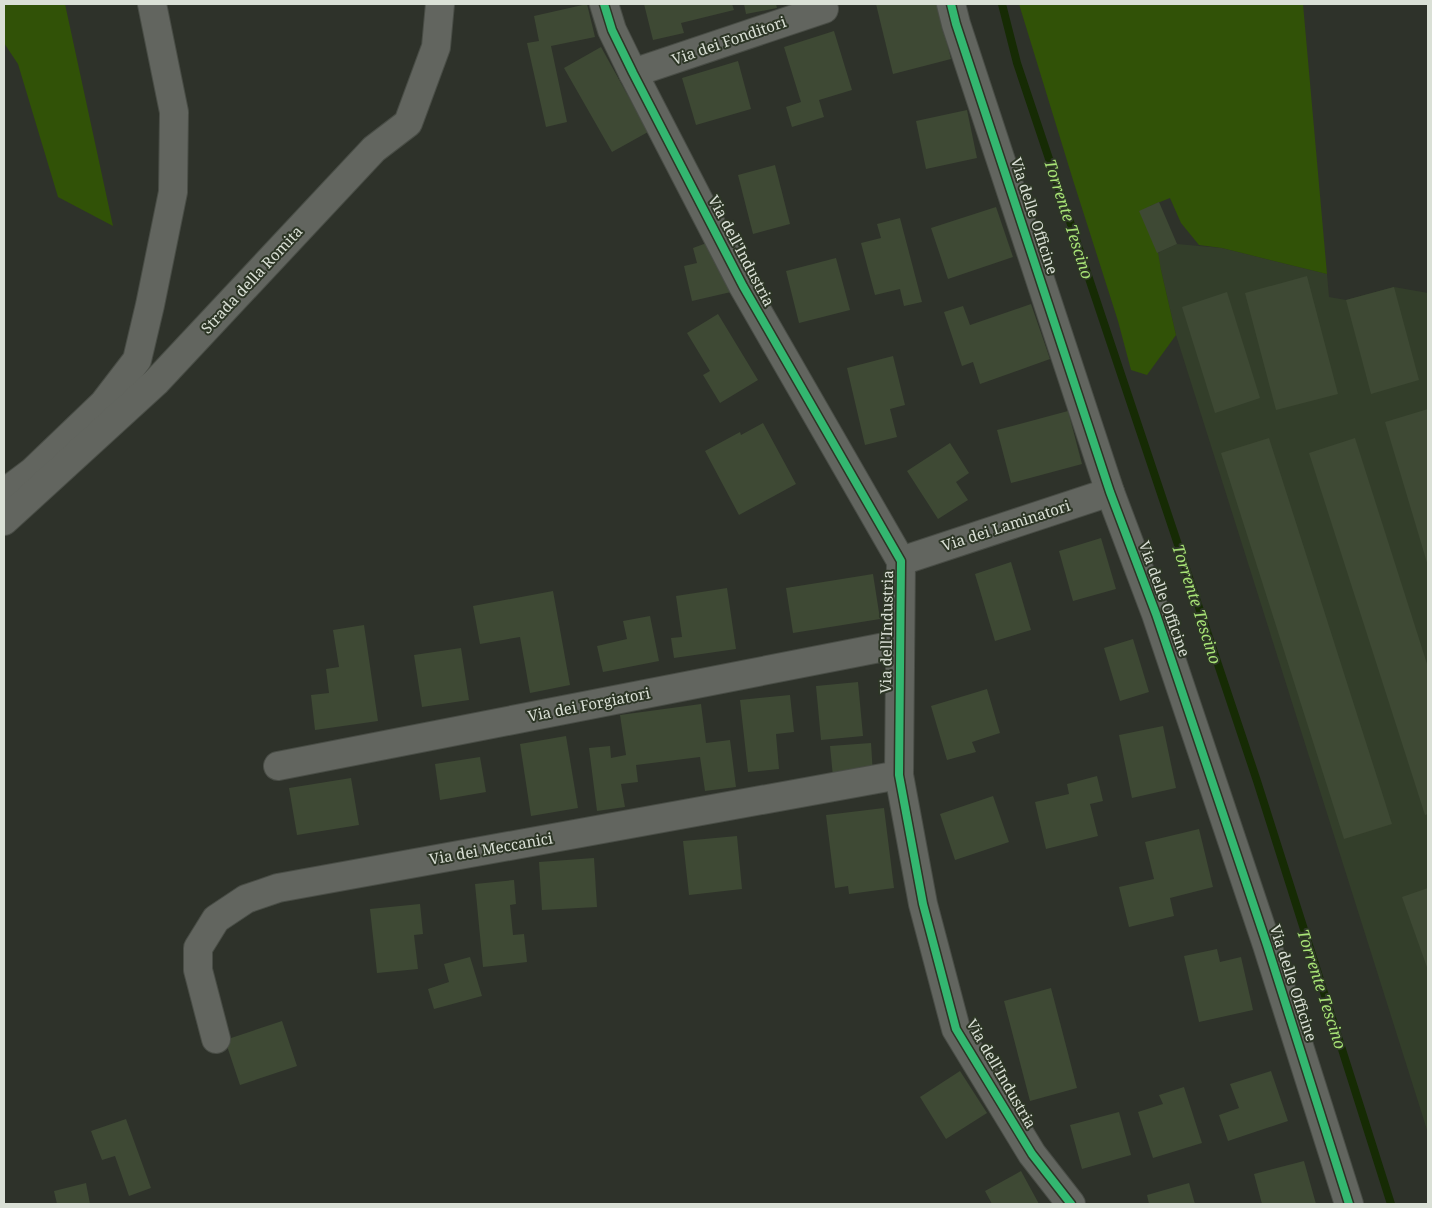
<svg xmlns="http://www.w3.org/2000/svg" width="1432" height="1208" viewBox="0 0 1432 1208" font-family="'Noto Serif',serif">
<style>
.built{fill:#333e2a}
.green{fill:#315207}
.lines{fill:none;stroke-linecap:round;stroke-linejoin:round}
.stream{stroke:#162b04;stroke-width:8}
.building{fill:#3e4934}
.minor-casing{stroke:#494d46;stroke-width:30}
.minor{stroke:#62655f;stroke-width:28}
.cycleway-casing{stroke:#2d3626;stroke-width:11}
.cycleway{stroke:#33b770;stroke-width:8}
.labels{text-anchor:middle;stroke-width:4;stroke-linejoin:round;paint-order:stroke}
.street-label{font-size:15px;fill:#dae0d6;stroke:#2d3626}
.water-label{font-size:16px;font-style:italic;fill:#a8e376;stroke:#2d3626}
</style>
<rect width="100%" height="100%" fill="#2e322a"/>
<polygon class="built" points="1177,244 1222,248 1327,274 1329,297 1346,300 1394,287 1428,293 1428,1133 1176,335 1157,253"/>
<g class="green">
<polygon points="4,4 65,4 113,226 58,197 18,64 4,43"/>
<polygon points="1019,4 1303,4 1327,274 1222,248 1199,245 1181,223 1170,198 1150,206 1161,270 1176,335 1147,375 1131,370 1118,321 1073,180"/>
</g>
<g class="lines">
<polyline class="stream" points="1002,4 1017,63 1257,781 1391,1204"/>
</g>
<g class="building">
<polygon points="587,4 595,37 551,46 567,122 546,127 527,43 539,41 534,16"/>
<polygon points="644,4 732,4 734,10 681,23 684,33 653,40"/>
<polygon points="744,4 776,4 777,8 746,14"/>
<polygon points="876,4 937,4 951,59 893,74"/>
<polygon points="834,31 852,90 819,100 824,117 792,127 786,107 801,102 784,47"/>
<polygon points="601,47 648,132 612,152 564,68"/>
<polygon points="738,61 751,109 696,125 682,78"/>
<polygon points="967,110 977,158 926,169 916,121"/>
<polygon points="775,165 790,224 753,234 738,175"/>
<polygon points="1159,202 1177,244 1157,253 1139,211"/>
<polygon points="996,207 1013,257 948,279 931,228"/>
<polygon points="900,218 922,302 904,306 900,289 875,295 861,243 881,238 877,224"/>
<polygon points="712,241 731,292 692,301 684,266 697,263 693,248"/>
<polygon points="836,258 850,310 799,323 786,271"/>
<polygon points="1307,276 1338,394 1276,410 1245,293"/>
<polygon points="1394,287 1419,380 1371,394 1346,300"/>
<polygon points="1227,292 1260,398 1215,413 1182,307"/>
<polygon points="1031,304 1050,359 980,384 973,362 962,366 944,312 963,306 970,325"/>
<polygon points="718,314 758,380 720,403 703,375 710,371 687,333"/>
<polygon points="893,356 905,405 890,409 897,437 865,445 847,368"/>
<polygon points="1428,409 1428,566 1385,422"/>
<polygon points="1068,411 1082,464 1011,483 997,430"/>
<polygon points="763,423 796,484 739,515 705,451 740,432 741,435"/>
<polygon points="1269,438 1392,824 1344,839 1221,453"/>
<polygon points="1355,438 1428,667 1428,814 1425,815 1309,453"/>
<polygon points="950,443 969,473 956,482 968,500 938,519 907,471"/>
<polygon points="1101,538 1116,589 1073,601 1059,551"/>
<polygon points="1011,562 1031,630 995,641 975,574"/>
<polygon points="873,574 880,619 793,633 786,588"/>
<polygon points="727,588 736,649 674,658 671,638 682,637 676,596"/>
<polygon points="553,591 570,685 530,693 520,637 480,644 473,606"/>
<polygon points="650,616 659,661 603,672 597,646 627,639 623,621"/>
<polygon points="364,625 378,721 315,730 311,695 329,693 326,669 339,667 333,630"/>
<polygon points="1133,639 1149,692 1120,701 1104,648"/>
<polygon points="461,648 469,700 422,707 414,655"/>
<polygon points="858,682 863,736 821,740 816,686"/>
<polygon points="987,689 1000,733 972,742 976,752 947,760 931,706"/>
<polygon points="790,695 794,732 776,734 779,769 748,772 740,700"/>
<polygon points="701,704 706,743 730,740 736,787 705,791 700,757 636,765 638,782 621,784 625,807 597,811 589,748 610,746 611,758 626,755 620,715"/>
<polygon points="1163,726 1176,788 1132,798 1119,735"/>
<polygon points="566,736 578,808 531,816 520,744"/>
<polygon points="871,743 873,775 833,777 830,746"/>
<polygon points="480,757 486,792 440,800 435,764"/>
<polygon points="1097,776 1103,801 1090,804 1098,836 1046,849 1035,802 1069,794 1067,784"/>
<polygon points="351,778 359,825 297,835 289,788"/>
<polygon points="993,796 1009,842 955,860 940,814"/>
<polygon points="884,808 894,888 849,894 848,886 835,888 826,815"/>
<polygon points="1199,829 1213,887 1170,898 1174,916 1129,927 1119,887 1154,879 1145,842"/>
<polygon points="737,836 742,889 689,895 683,841"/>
<polygon points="594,858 597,907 542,910 539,862"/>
<polygon points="514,880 516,904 510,905 513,935 524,934 527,962 483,967 475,884"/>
<polygon points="1428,888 1428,970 1402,897"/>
<polygon points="420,904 423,934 414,935 418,969 377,973 370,909"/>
<polygon points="1217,949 1220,962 1241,957 1253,1010 1199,1022 1184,956"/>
<polygon points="470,957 482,996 434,1009 428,989 449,982 444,964"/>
<polygon points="1051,988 1077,1088 1030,1101 1004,1001"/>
<polygon points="282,1021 297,1066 240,1085 225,1040"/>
<polygon points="960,1071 987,1113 946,1139 920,1097"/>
<polygon points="1271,1071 1288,1121 1228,1141 1219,1115 1239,1108 1230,1084"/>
<polygon points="1184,1087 1202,1143 1153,1158 1138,1112 1163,1104 1159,1095"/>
<polygon points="1119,1112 1131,1155 1082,1169 1070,1125"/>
<polygon points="126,1119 151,1188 129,1196 115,1156 102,1160 91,1131"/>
<polygon points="1304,1161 1316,1204 1262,1204 1254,1174"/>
<polygon points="1021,1171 1039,1204 992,1204 985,1191"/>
<polygon points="86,1183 90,1204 57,1204 54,1191"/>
<polygon points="1189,1183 1195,1204 1149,1204 1147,1195"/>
</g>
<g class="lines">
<defs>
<g id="minor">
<polyline points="604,4 612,30 633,73 743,286 901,561 899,775 923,904 956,1029 1032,1154 1071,1204"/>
<polyline points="951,4 956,24 1110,492 1156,614 1267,945 1349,1204"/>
<polyline points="633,73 824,9"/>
<polyline points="4,493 32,472 104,403 137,360 150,305 173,192 174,112 152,4"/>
<polyline points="4,521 156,382 374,149 408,123 436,47 440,4"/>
<polyline points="901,561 1110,492"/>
<polyline points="278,766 900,644"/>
<polyline points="216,1039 198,970 198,948 216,919 246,899 278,888 899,775"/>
</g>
</defs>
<use href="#minor" class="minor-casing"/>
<use href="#minor" class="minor"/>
<defs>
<g id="cycleway">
<polyline points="604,4 612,30 633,73 743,286 901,561 899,775 923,904 956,1029 1032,1154 1071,1204"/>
<polyline points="951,4 956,24 1110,492 1156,614 1267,945 1349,1204"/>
</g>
</defs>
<use href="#cycleway" class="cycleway-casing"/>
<use href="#cycleway" class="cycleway"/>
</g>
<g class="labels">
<g class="street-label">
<text transform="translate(729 41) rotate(-19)" y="5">Via dei Fonditori</text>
<text transform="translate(1034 216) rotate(72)" y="5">Via delle Officine</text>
<text transform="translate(741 251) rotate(62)" y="5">Via dell'Industria</text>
<text transform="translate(252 280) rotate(-47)" y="5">Strada della Romita</text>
<text transform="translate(1006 526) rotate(-18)" y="5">Via dei Laminatori</text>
<text transform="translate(1164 599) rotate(70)" y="5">Via delle Officine</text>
<text transform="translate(887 632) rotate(-89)" y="5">Via dell'Industria</text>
<text transform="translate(589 705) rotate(-11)" y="5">Via dei Forgiatori</text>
<text transform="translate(491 849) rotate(-10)" y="5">Via dei Meccanici</text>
<text transform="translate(1293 983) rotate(72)" y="5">Via delle Officine</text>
<text transform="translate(1001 1074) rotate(60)" y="5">Via dell'Industria</text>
</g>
<g class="water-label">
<text transform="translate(1069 219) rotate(72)" y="6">Torrente Tescino</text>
<text transform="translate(1197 604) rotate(72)" y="6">Torrente Tescino</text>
<text transform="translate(1322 989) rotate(72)" y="6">Torrente Tescino</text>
</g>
</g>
<rect width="1432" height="1208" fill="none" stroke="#dae0d6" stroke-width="10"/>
</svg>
